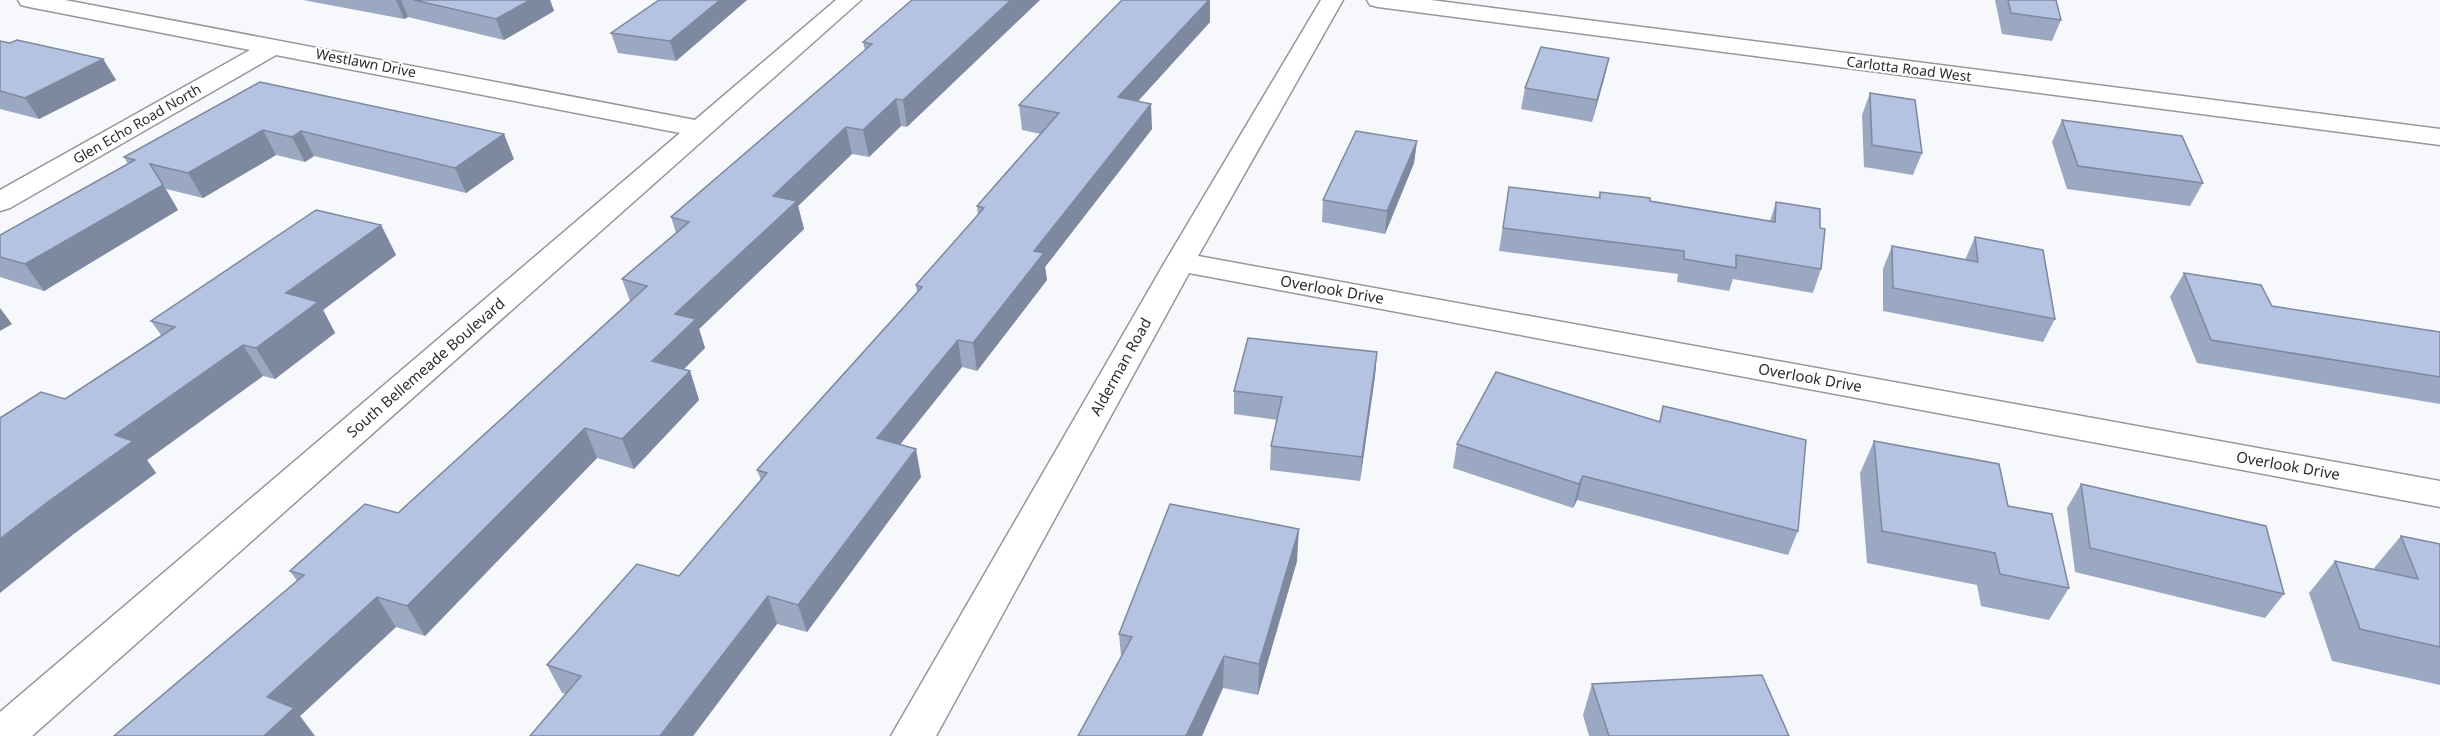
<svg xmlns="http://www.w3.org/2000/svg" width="2440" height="736" viewBox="0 0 2440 736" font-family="'Noto Sans',sans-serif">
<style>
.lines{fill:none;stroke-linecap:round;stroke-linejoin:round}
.minor-casing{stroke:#96979a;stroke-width:3}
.minor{fill:#fff;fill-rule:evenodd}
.wall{fill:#9ba8c2}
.shaded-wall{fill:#7e889e}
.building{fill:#b4c3e2;stroke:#7e889e;stroke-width:1.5}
.labels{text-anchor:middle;stroke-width:4.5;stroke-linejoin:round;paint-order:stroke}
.far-street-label{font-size:14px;fill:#2d2d2e;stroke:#fff}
.street-label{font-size:15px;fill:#2d2d2e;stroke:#fff}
</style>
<rect width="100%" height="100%" fill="#f7f8fb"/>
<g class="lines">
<defs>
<g id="minor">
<polygon points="18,0 65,0 695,120 836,0 861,0 32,736 0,736 0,712 680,133 276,55 10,208 0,211 0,190 250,50 29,7 21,5"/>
<polygon points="1321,0 1343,0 1198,256 2440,481 2440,507 1189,273 936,736 891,736 1165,262"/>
<polygon points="1367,0 1431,0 2440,129 2440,145 1378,7 1370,5"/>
</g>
</defs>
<use href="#minor" class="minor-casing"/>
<use href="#minor" class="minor"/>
</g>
<g class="wall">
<polygon points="303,0 550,0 554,11 504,40 408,17 404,19"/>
<polygon points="659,0 747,0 676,61 618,53 611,33"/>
<polygon points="912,0 907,127 901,126 869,157 852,154 798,206 804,229 699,329 705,348 684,369 690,371 699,400 634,469 597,458 425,636 396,627 300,716 114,736 297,581 290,571 398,513 630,301 622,279 676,233 671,217 865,50 863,42"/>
<polygon points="1995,0 2056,0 2061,20 2052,41 2002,34"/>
<polygon points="1210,22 1138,101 1152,129 1045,267 1047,280 977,371 962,367 900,444 921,477 807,632 777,624 693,736 530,736 566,694 562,693 547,665 679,576 761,480 757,470 917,292 916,285 978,215 977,206 1041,134 1022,130 1019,105"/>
<polygon points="0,41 10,43 103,59 116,80 39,119 0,109"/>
<polygon points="1609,58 1604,79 1592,122 1521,109 1525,88"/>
<polygon points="260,82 514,159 466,193 314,156 305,162 276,155 203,198 166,189 178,210 44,291 0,277 0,235 128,164 124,157"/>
<polygon points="1870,93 1922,153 1913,175 1864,167 1862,115"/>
<polygon points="2062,120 2203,183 2190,206 2067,189 2052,142"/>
<polygon points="1417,141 1414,163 1385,234 1322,222 1323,200"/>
<polygon points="1509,187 1598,198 1600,192 1650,201 1770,221 1776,202 1821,269 1813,293 1733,279 1729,291 1677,282 1678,274 1499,251"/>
<polygon points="381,225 396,255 323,310 335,333 275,379 263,376 147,460 156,473 75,533 65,399 161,335 151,321"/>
<polygon points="1975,237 2055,319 2043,342 1883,311 1883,269 1892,246 1965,260"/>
<polygon points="2184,273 2272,306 2440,332 2440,404 2197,363 2170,297"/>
<polygon points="1377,352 1375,376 1360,481 1270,470 1271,446 1277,420 1234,414 1234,391"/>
<polygon points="1663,406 1798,531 1788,555 1577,500 1573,508 1453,468 1457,444 1659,422"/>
<polygon points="1874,441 2008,506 2069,588 2049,620 1981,606 1977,585 1867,563 1860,473"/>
<polygon points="2081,484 2284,594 2265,618 2075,572 2067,508"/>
<polygon points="2401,536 2440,544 2440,685 2332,661 2309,593 2335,561 2375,570 2374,568"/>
<polygon points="1297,561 1258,695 1223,688 1121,656 1119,634"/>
<polygon points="1592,684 1789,736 1589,736 1583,715"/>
</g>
<g class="shaded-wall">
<polygon points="396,0 401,0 408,17 404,19"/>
<polygon points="530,0 550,0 554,11 504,40 496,19"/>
<polygon points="720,0 747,0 676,61 670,41"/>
<polygon points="1011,0 1040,0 907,127 903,100"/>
<polygon points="1209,0 1210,0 1210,22 1119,122 1118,97"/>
<polygon points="1609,58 1604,79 1592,122 1597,100"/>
<polygon points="103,59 116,80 39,119 25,98"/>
<polygon points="896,99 901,126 869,157 863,130"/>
<polygon points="1151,104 1152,129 1045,267 1047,280 977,371 973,343 1034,251"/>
<polygon points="846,127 852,154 798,206 804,229 699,329 705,348 663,390 652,361 675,314 773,196"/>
<polygon points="263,130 276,155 203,198 188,173"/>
<polygon points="301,131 314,156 305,162 292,137"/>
<polygon points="504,134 514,159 466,193 455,168"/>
<polygon points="1417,141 1414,163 1385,234 1387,211"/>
<polygon points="150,164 178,210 44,291 25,264"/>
<polygon points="381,225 396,255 323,310 335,333 275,379 256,348 286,293"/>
<polygon points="0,308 12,324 0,331"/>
<polygon points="958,340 962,367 883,466 877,438"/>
<polygon points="243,345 263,376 147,460 156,473 75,533 0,593 0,539 115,435"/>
<polygon points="1377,352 1375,376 1360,481 1362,457"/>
<polygon points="690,371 699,400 634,469 622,439"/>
<polygon points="585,428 597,458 425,636 407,606"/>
<polygon points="916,449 921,477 807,632 798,605"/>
<polygon points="1583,476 1577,500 1573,508 1579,484"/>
<polygon points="1299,529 1297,561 1258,695 1259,664"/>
<polygon points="768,596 777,624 693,736 660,736"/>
<polygon points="377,597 396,627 300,716 315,736 264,736 267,697"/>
<polygon points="1224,656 1223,688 1202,736 1186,736"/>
</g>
<g class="building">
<polygon points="414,0 530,0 496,19"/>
<polygon points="659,0 720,0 670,41 611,33"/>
<polygon points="912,0 1011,0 903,100 896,99 863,130 846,127 773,196 797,201 675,314 696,319 652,361 690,371 622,439 585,428 407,606 377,597 267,697 294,708 264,736 114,736 304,575 290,571 365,504 398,513 647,286 622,279 689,222 671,217 872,44 863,42"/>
<polygon points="1122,0 1209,0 1118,97 1151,104 1034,251 1044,253 973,343 958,340 877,438 916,449 798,605 768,596 660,736 530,736 581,676 547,665 637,564 679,576 767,473 757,470 922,287 916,285 984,208 977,206 1059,113 1019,105"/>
<polygon points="2008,0 2056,0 2061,20 2011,13"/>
<polygon points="17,40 103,59 25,98 0,91 0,41 10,43"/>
<polygon points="1541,47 1609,58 1597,100 1525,88"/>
<polygon points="260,82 504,134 455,168 301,131 292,137 263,130 188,173 150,164 163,185 25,264 0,257 0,235 135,160 124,157"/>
<polygon points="1870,93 1915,100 1922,153 1872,145"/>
<polygon points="2062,120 2182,136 2203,183 2078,166"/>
<polygon points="1356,131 1417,141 1387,211 1323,200"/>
<polygon points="1509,187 1600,198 1600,192 1650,198 1650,201 1775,222 1776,202 1820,209 1820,228 1825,229 1821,269 1736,255 1736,268 1684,259 1684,251 1503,228"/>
<polygon points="316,210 381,225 286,293 318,302 256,348 243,345 115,435 133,441 49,501 0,539 0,418 41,392 65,399 175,327 151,321"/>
<polygon points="1975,237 2043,250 2055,319 1893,288 1892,246 1978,262"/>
<polygon points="2184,273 2261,285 2272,306 2440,332 2440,377 2211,340"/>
<polygon points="1248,338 1377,352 1362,457 1271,446 1282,397 1234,391"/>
<polygon points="1496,372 1660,422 1663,406 1806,440 1798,531 1583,476 1579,484 1457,444"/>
<polygon points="1874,441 1999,464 2008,506 2052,514 2069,588 2000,574 1995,553 1882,531"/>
<polygon points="2081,484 2266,526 2284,594 2090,548"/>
<polygon points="1170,504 1299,529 1259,664 1224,656 1186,736 1078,736 1132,637 1119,634"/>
<polygon points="2401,536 2440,544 2440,647 2360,629 2335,561 2418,579"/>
<polygon points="1762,675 1789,736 1609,736 1592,684"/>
</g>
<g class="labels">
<g class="far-street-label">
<text transform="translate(366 63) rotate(11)" y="5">Westlawn Drive</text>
<text transform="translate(1909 69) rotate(7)" y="5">Carlotta Road West</text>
<text transform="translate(137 124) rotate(-30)" y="5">Glen Echo Road North</text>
</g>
<g class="street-label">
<text transform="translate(1332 290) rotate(10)" y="5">Overlook Drive</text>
<text transform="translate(1121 367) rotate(-61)" y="5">Alderman Road</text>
<text transform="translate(426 368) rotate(-41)" y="5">South Bellemeade Boulevard</text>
<text transform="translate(1810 378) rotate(10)" y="5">Overlook Drive</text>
<text transform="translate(2288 466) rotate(10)" y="5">Overlook Drive</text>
</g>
</g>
</svg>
